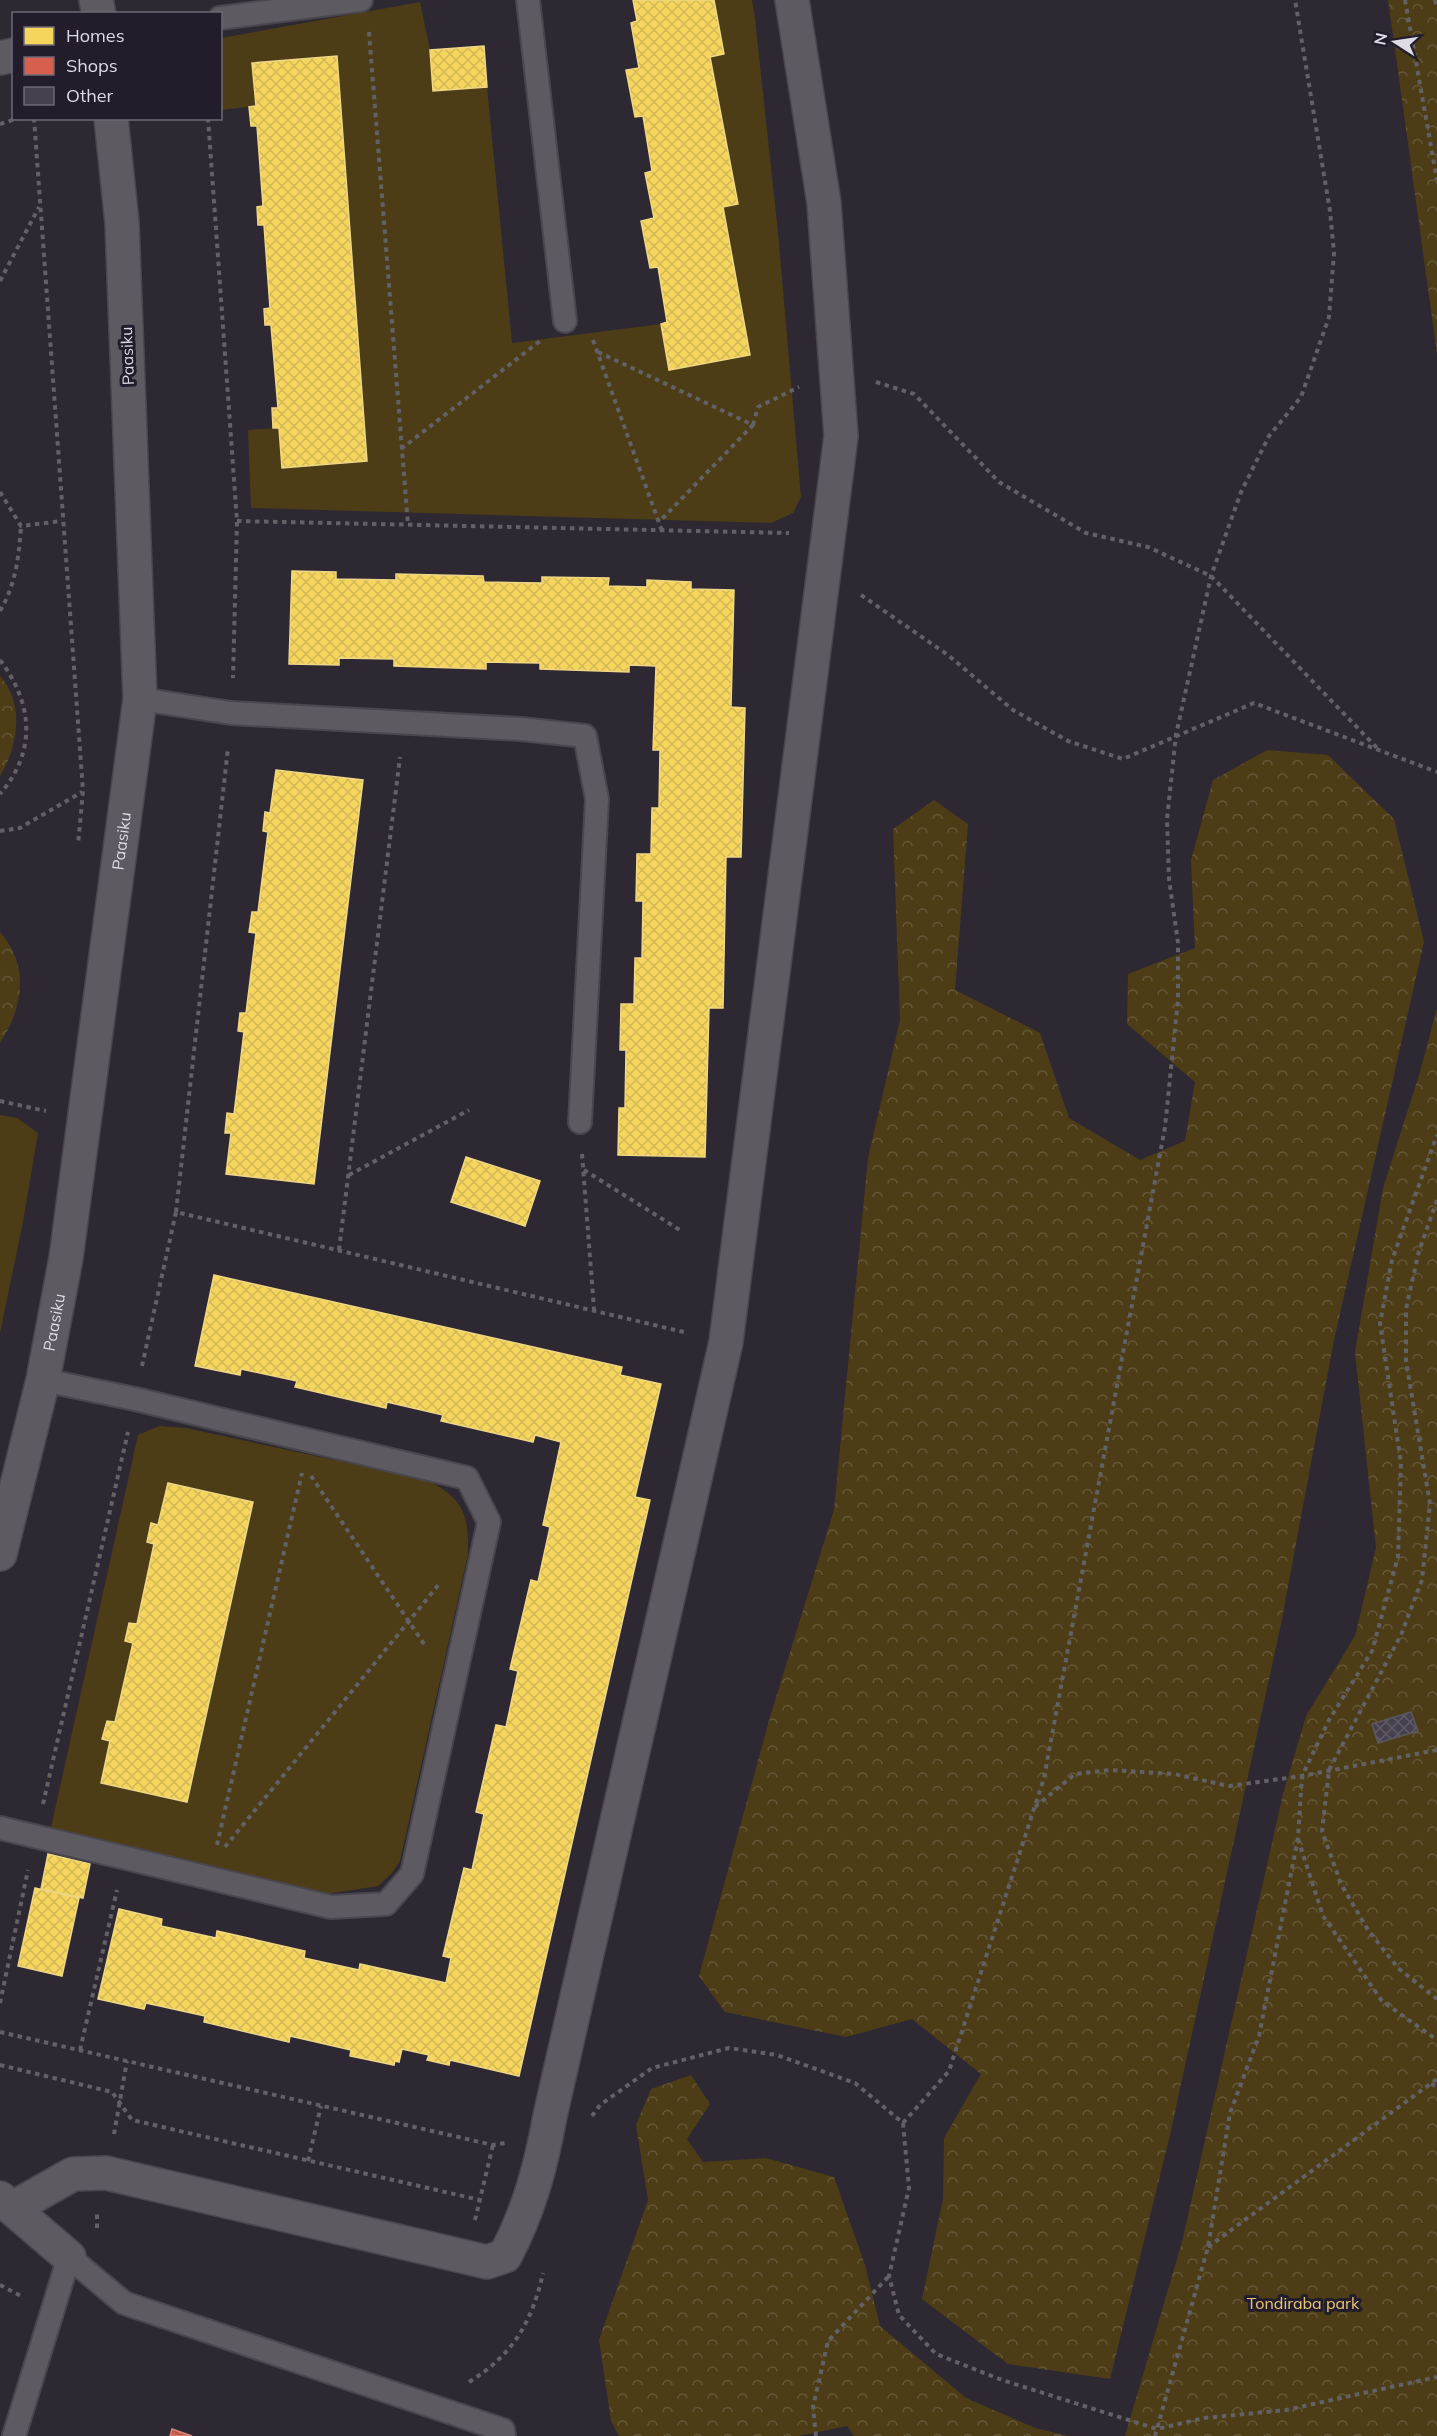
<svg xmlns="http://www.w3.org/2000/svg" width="1437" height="2436" viewBox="0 0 1437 2436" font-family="Mulish,sans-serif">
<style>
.grass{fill:#4c3d17}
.forest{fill:url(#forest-crowns)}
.homes{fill:url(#homes-cross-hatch);stroke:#efd785;stroke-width:1.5}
.shops{fill:url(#shops-cross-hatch);stroke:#d9857b;stroke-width:1.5}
.building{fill:url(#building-cross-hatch);stroke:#5b5860;stroke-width:1.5}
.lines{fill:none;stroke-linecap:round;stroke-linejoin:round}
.lane-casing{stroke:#4a464e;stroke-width:26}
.street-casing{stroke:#4a464e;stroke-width:36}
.path{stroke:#636066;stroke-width:4;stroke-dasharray:4.5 4.5;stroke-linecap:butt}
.lane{stroke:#5d5a61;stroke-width:22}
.street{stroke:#5d5a61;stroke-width:33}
.labels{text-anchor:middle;stroke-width:6;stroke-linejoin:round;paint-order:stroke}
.street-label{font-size:16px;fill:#dfdbe5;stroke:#221c2b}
.park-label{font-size:16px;fill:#eac772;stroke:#221c2b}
</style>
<defs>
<pattern id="forest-crowns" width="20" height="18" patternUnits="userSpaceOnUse" patternTransform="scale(1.5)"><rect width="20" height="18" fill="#4c3d17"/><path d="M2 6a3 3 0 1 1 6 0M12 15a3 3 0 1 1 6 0" fill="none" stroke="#655839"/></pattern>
<pattern id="homes-cross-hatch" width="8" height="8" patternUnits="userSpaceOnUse" patternTransform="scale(1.5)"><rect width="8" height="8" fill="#f6d55c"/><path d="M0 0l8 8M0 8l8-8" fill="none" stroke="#d2b857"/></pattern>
<pattern id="shops-cross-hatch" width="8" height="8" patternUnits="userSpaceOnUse" patternTransform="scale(1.5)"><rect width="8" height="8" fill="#d6604d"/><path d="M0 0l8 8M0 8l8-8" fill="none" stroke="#aa574b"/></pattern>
<pattern id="building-cross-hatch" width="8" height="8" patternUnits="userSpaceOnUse" patternTransform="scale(1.5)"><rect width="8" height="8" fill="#47404e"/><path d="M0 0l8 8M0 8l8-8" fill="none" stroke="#615b67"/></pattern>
</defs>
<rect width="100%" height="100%" fill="#2d2832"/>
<g class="grass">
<polygon points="714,0 752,0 755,19 778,232 801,497 793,513 771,523 251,508 248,430 279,428 282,468 367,461 337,57 253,63 256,106 221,110 221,38 420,2 430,50 433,91 487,87 512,343 661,324 669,370 750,355 723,207 738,203 710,57 724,54"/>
<polygon points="0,1115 17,1118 38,1133 23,1222 0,1333"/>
<path d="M 159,1426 L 186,1428 L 427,1480 C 463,1499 469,1513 468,1554 L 400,1861 L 392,1873 L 378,1886 L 327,1894 L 50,1832 L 138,1435 Z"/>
</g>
<g class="forest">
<polygon points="1388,0 1437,0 1437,354 1394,42"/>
<path d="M 0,676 C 25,704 18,747 0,776 Z"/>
<polygon points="1267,750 1328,755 1394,819 1424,942 1334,1340 1281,1624 1170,2135 1110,2379 1008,2364 922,2299 943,2199 944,2138 981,2074 912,2019 846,2037 725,2012 699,1976 770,1717 834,1510 868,1158 900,1020 893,829 934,800 968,824 955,990 1040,1033 1069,1118 1140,1160 1185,1141 1195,1082 1127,1024 1128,974 1195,948 1191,860 1213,780"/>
<path d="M 0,932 C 30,966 23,1008 0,1043 Z"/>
<polygon points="1437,1008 1437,2436 1125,2436 1182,2242 1283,1794 1306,1716 1355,1636 1376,1548 1355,1352 1383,1188 1420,1072"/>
<polygon points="691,2075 710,2104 687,2139 703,2162 766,2158 834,2177 865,2265 880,2326 966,2398 1035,2428 1068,2436 854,2436 847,2426 799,2436 619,2436 611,2421 599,2340 648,2200 636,2125 651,2089"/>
</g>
<g class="homes">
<polygon points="633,0 714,0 724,54 710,57 738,204 723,207 750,355 669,370 661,324 667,322 658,267 650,268 641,221 654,218 645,173 652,171 643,116 635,117 626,70 639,68 631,23 637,21"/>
<polygon points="484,46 487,87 433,91 430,50"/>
<polygon points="337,56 367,461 282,468 279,428 273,428 272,408 278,408 271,325 265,325 264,309 270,308 264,225 258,225 257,207 263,206 257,126 251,126 249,107 256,106 252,63"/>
<polygon points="292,571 336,572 336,579 396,580 396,574 483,576 484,582 542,583 542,577 609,578 608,586 647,587 647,580 691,582 691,589 734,590 731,707 745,708 741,857 726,857 723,1008 709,1008 705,1157 618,1155 619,1108 625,1108 626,1050 620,1050 621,1004 634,1004 635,958 642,958 643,901 636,901 637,854 651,854 652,808 659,808 660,750 653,750 656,666 629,665 629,672 540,669 540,663 486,662 486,669 394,666 394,659 339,658 339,665 289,664"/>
<polygon points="276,770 363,780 314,1184 226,1174 231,1133 225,1133 227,1113 234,1114 244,1032 238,1031 240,1013 246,1013 256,933 249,932 252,912 258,912 268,832 263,831 265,812 270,813"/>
<polygon points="466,1157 540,1181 525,1226 451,1202"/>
<polygon points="214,1275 622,1367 620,1375 661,1384 635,1497 650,1500 519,2076 450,2060 449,2065 427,2060 429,2055 402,2049 399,2062 395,2061 394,2065 350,2056 351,2050 290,2036 289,2042 204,2022 205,2016 146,2003 144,2009 98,1999 119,1909 162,1919 161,1926 216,1938 217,1931 305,1951 304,1958 359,1970 360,1964 446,1983 451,1958 443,1956 464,1868 472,1870 484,1814 476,1812 496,1725 506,1727 518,1671 510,1669 531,1580 538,1582 550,1527 543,1525 561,1442 535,1435 533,1442 441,1421 443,1415 387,1402 386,1408 295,1387 297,1381 241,1369 240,1375 195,1366"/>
<polygon points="168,1483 253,1502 187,1802 101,1783 110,1741 102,1739 107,1721 115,1722 133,1643 125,1641 129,1623 137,1624 154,1544 147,1542 151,1523 158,1525"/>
<polygon points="48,1854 90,1864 83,1898 41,1889"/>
<polygon points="35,1888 79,1898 62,1976 18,1966"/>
</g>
<polygon class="shops" points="172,2429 192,2436 170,2436"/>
<polygon class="building" points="1411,1712 1418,1731 1378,1743 1372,1724"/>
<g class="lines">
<defs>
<g id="lane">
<polyline points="528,0 565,321"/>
<polyline points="220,18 361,0"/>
<polyline points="140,699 231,713 521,729 585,736 597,799 580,1122"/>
<polyline points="0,1828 331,1907 386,1904 412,1874 489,1522 467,1478 135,1399 43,1380"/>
<polyline points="14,2436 69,2257 124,2303 503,2430 504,2436"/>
</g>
<g id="street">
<polyline points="96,0 99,14"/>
<polyline points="0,58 14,55"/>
<path id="s1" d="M 0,1554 L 43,1380 L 66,1258 L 140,699 L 122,223 L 111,118"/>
<polyline points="0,2198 69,2257"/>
<path d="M 13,2208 L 73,2174 L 106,2173 L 487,2262 L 505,2256 C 529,2211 541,2166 550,2116 L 726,1342 L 841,436 L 824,203 L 792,0"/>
</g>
</defs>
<use href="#lane" class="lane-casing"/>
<use href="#street" class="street-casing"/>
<g class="path">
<polyline points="1405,0 1437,180"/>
<polyline points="1435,0 1437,9"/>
<polyline points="369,32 408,525"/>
<polyline points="34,118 83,791 78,845"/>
<polyline points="208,118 237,521 233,678"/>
<polyline points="0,124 19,118"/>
<polyline points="0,281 39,207"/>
<polyline points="593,340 662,531"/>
<polyline points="598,352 753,425 659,522"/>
<polyline points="876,382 914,394 999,482 1086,533 1148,547 1211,576 1377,748"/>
<polyline points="753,425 758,407 799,387"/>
<polyline points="401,449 540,341"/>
<polyline points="0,492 21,526 62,521"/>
<polyline points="237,521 789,533"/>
<polyline points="861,595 948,655 1013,710 1068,741 1123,759 1254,703 1437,772"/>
<path d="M 0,611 C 16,584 19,556 21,526"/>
<path d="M 0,660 C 33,704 37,751 0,794"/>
<polyline points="0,831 20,828 82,792"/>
<polyline points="0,1101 46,1111"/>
<polyline points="582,1154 594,1309"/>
<polyline points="584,1170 683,1232"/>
<polyline points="349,1175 469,1110"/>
<polyline points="1437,1200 1419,1251 1406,1309 1406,1361 1430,1504 1422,1580 1401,1635 1329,1770 1322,1831 1341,1884 1368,1930 1398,1968 1437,1999"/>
<polyline points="176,1212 228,748"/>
<polyline points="339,1250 400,757"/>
<polyline points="142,1366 176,1212 688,1333"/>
<polyline points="311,1476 426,1647"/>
<polyline points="43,1804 128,1432"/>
<polyline points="1035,1807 1075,1774 1110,1770 1174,1774 1229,1786 1302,1776 1437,1750"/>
<polyline points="1298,1839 1323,1916 1382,2001 1437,2040"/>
<polyline points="217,1845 302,1473"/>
<polyline points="225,1847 440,1583"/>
<polyline points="0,2003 28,1870"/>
<polyline points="0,2032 493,2145 505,2143"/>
<polyline points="80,2050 117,1890"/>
<polyline points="0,2065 112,2092 132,2120 480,2200"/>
<polyline points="1431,2084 1437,2087"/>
<polyline points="592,2116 600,2105 652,2068 729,2048 777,2055 855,2083 903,2123 909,2188 889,2276 899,2315 936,2354 1002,2380 1157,2429 1204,2418 1286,2410 1437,2377"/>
<polyline points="903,2123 949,2071 1044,1778 1165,1127 1178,1000 1178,943 1169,879 1167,819 1176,735 1211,576 1241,492 1269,436 1301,397 1329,317 1334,253 1330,211 1295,0"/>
<polyline points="114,2134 127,2061"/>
<polyline points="308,2161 321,2106"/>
<polyline points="475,2220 493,2145"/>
<polyline points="97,2228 97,2212"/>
<polyline points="1208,2247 1437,2079"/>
<polyline points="0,2285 21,2296"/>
<path d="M 469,2382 C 513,2355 532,2322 543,2273"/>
<polyline points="816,2436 813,2407 828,2341 889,2276"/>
<polyline points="1155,2436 1208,2247 1230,2113 1259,2036 1298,1838 1302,1776 1329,1720 1372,1651 1398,1557 1401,1463 1380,1323 1392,1260 1437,1135"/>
</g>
<use href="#lane" class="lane"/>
<use href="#street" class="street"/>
</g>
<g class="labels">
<g class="street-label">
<text transform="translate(127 356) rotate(-92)" y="6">Paasiku</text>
<text dy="6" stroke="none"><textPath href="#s1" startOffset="724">Paasiku</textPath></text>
<text dy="6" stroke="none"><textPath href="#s1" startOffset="238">Paasiku</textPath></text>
</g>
<g class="park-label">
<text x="1303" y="2309">Tondiraba park</text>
</g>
</g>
<rect x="12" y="12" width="210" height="108" fill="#221c2b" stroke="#6e6875" stroke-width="1.5"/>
<rect x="24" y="27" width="30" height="18" fill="#f6d55c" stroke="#6e6875" stroke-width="1.5"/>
<text x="66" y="42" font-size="18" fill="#dfdbe5">Homes</text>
<rect x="24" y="57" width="30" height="18" fill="#d6604d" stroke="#6e6875" stroke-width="1.5"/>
<text x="66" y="72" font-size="18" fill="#dfdbe5">Shops</text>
<rect x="24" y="87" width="30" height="18" fill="#47404e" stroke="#6e6875" stroke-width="1.5"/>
<text x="66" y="102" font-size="18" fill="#dfdbe5">Other</text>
<g transform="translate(1395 42) rotate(282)" stroke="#221c2b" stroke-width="4.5" paint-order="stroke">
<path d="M0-4.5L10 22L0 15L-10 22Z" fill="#dfdbe5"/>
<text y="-9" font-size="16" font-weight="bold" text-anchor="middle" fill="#dfdbe5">N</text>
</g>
</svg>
